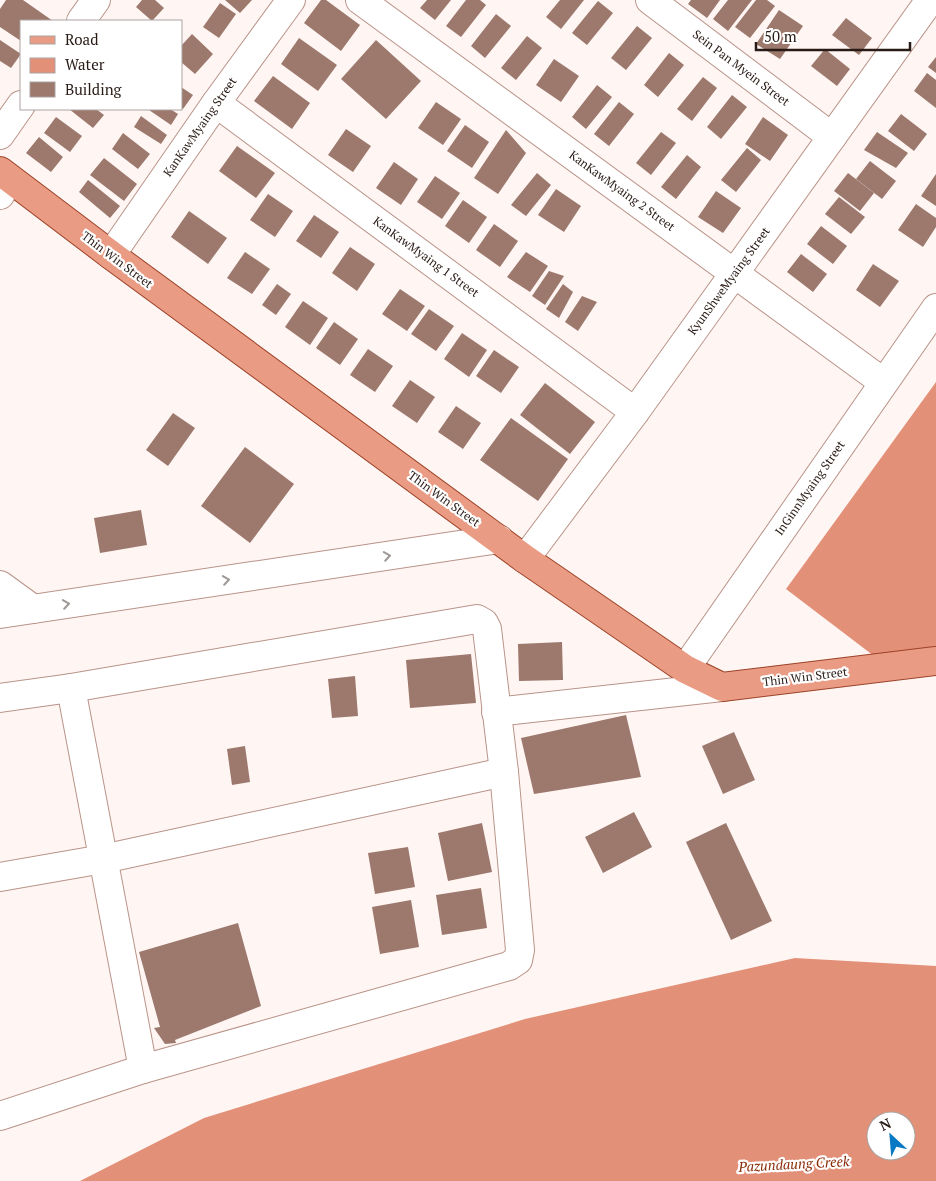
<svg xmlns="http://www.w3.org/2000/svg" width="936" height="1181" viewBox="0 0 936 1181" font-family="'PT Serif',serif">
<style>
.water{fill:#e39078;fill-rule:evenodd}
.building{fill:#9c786d}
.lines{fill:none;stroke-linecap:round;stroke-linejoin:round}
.minor-casing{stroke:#b99388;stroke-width:30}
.major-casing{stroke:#9c4227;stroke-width:30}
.minor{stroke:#fff;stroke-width:28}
.major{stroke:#e99b83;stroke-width:28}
.oneway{stroke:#9e9896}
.labels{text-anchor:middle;stroke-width:4.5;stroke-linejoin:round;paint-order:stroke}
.street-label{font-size:12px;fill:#281a15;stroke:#fff}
.water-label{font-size:14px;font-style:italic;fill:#8a2a08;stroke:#fff}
</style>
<rect width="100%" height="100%" fill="#fff6f4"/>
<g class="water">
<polygon points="936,382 936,647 874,656 786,589"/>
<path d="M 795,958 L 936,966 L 936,1181 L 80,1181 L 204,1118 L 525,1019 ZM 876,1121 L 906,1121 L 906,1151 L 876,1151 Z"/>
</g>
<g class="building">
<polygon points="6,0 23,0 53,21 21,21 21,41 0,27 0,9"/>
<polygon points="142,0 155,0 164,8 152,21 136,7"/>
<polygon points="225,0 252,0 240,13"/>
<polygon points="321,0 326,0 360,25 341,51 304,23"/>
<polygon points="427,0 451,0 435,20 420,8"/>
<polygon points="466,0 480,0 486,5 461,37 446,26"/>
<polygon points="560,0 584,0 561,29 546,17"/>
<polygon points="691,0 720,0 707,18 688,4"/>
<polygon points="728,0 752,0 728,31 713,19"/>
<polygon points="756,0 767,0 775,6 750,38 735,27"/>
<polygon points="598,1 613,13 587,45 572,33"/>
<polygon points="220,3 236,14 219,38 203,27"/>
<polygon points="779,10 803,26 780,59 756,44"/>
<polygon points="496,14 511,26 485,58 471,46"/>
<polygon points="846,18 872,38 859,55 832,35"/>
<polygon points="637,26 652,38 626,70 611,58"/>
<polygon points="192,34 213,54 195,74 181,62 181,46"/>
<polygon points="527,36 542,48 516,80 501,68"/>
<polygon points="299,38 337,65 318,91 281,64"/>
<polygon points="0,40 21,54 11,68 0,61"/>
<polygon points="376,40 421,81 386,119 341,79"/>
<polygon points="825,49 850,69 837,86 811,66"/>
<polygon points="669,53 684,65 658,97 644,85"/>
<polygon points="936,57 936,73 928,67"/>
<polygon points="554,59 579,76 561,102 536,85"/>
<polygon points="927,73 936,80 936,108 914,91"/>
<polygon points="273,76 310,103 292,129 254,101"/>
<polygon points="703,77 717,88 692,121 677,109"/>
<polygon points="597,85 612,97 586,129 572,117"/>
<polygon points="181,87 193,95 183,109 181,108"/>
<polygon points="732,95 747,107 721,139 707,127"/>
<polygon points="436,102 461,119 443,145 418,128"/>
<polygon points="619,102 634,114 609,146 594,134"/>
<polygon points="69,109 96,109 104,115 93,128"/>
<polygon points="150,109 170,109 178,114 171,125 149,110"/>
<polygon points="901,114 927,134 914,151 888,131"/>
<polygon points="141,116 167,135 161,144 134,127"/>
<polygon points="56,117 82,136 70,152 44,133"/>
<polygon points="763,117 788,135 770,161 745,144"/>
<polygon points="465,125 489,142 472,168 447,151"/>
<polygon points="346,129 371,146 353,172 328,155"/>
<polygon points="506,130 526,153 498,194 474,178"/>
<polygon points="661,132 676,143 651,175 636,163"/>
<polygon points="877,132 908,153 896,168 864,150"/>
<polygon points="123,133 150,154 138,169 112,149"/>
<polygon points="39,137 63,157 51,172 26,153"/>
<polygon points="237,146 275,173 256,198 219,171"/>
<polygon points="747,148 761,160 736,192 721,180"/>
<polygon points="687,155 701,167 676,199 661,187"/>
<polygon points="104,158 137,184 124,201 90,175"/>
<polygon points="870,161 896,181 882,199 856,179"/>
<polygon points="394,162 418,179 401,205 376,188"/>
<polygon points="537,173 551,185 526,216 511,205"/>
<polygon points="848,173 874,193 860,211 834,191"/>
<polygon points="936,174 936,206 921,196"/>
<polygon points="435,176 460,193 442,219 417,202"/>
<polygon points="88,180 120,206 110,218 79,192"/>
<polygon points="556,189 581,206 564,232 538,215"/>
<polygon points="716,191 741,208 723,233 698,217"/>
<polygon points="268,194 293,211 275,237 250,220"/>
<polygon points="839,197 865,217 851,234 825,214"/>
<polygon points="463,200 487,217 469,243 445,226"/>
<polygon points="916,204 936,218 936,227 923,247 898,230"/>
<polygon points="189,211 227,238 208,264 171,237"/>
<polygon points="314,215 339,232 321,258 296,241"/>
<polygon points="494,224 518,241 500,267 476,250"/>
<polygon points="821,226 847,246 833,264 807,244"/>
<polygon points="350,247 375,264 357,291 332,273"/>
<polygon points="245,252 270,269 252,294 227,278"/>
<polygon points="526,252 548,266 530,292 507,277"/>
<polygon points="801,254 827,274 813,292 787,272"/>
<polygon points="873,264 899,281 880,307 856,290"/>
<polygon points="549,271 564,276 545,305 532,296"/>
<polygon points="277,284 291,294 276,315 262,305"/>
<polygon points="563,284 573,292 559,318 546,309"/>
<polygon points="400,289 425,306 407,331 382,314"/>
<polygon points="582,296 597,302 578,331 565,322"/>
<polygon points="303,301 328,318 310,345 285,327"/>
<polygon points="429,309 454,326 436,351 411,334"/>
<polygon points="334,322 358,339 340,365 316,348"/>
<polygon points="462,333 487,350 469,377 444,359"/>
<polygon points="368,349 393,366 375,392 350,375"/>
<polygon points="494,350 519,367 501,393 476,376"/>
<polygon points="410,380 435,397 417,423 392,406"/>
<polygon points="545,383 595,422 570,454 520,415"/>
<polygon points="456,406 481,423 463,449 438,432"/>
<polygon points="173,413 195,428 168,466 146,450"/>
<polygon points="511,418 568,459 538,501 480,460"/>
<polygon points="245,447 294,484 250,543 201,506"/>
<polygon points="141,510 147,545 100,553 94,518"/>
<polygon points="562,642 563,680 519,681 518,644"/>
<polygon points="471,654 476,703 410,708 406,660"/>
<polygon points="355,676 358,716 332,718 328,679"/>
<polygon points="626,715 641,777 534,794 521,738"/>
<polygon points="734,732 755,780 723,794 702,746"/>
<polygon points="245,746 250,782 232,785 227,749"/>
<polygon points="634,812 652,847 603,873 585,837"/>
<polygon points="482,823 492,872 448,881 438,833"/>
<polygon points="726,823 772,921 731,940 686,842"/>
<polygon points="408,847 415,887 375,894 368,853"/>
<polygon points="481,888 487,928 442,935 436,895"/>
<polygon points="411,900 419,947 380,954 372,907"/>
<polygon points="238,923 261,1006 175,1040 176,1043 165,1044 154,1028 160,1027 139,952"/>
</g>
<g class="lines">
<defs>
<g id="minor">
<polyline points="360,0 883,382"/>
<polyline points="650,0 832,137"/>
<polyline points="81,21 96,0"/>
<polyline points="216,103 635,412"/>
<polyline points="0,135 21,105"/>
<polyline points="0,195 10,179"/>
<polyline points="111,255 216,103 291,0"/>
<polyline points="525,559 635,412 930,0"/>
<polyline points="0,585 33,609"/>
<polyline points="0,614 499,539"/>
<polyline points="685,669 936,308"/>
<polyline points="71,688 143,1069"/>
<polyline points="0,698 71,688 477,619 484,623 487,629 504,772 520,950 518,960 509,966 143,1069 0,1116"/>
<polyline points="496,712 722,687"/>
<polyline points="0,877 103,859 504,772"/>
</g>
<polyline id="major" points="0,171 111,255 525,559 685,669 722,687 936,661"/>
</defs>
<use href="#minor" class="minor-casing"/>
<use href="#major" class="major-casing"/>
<use href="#minor" class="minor"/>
<use href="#major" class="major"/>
</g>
<defs><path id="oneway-chevron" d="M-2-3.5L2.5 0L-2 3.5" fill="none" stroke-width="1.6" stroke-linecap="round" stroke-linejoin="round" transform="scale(1.25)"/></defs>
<g class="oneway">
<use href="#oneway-chevron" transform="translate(387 556) rotate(-9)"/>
<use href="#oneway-chevron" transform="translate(226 580) rotate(-9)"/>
<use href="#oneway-chevron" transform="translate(66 604) rotate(-9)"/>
</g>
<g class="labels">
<g class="street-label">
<text transform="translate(741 68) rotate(37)" y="4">Sein Pan Myein Street</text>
<text transform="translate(200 127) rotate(-55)" y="4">KanKawMyaing Street</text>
<text transform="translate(622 191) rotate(36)" y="4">KanKawMyaing 2 Street</text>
<text transform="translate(426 257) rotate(36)" y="4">KanKawMyaing 1 Street</text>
<text transform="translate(117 260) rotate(37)" y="4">Thin Win Street</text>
<text transform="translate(729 281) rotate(-54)" y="4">KyunShweMyaing Street</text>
<text transform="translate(810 488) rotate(-55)" y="4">InGinnMyaing Street</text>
<text transform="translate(444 499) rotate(36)" y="4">Thin Win Street</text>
<text transform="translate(805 677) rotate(-7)" y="4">Thin Win Street</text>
</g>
<g class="water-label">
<text transform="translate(794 1164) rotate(-3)" y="5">Pazundaung Creek</text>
</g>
</g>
<rect x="20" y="20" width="162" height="90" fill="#ffffff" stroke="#a9a3a1"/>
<rect x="30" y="36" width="25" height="8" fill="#e99b83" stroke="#a9a3a1"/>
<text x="65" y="45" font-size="15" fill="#281a15">Road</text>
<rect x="30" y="58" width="25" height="15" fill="#e39078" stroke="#a9a3a1"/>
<text x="65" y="70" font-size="15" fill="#281a15">Water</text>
<rect x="30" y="82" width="25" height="15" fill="#9c786d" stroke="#a9a3a1"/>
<text x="65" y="95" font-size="15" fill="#281a15">Building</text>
<g transform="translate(891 1136) rotate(334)"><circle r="24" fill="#ffffff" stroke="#a9a3a1"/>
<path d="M0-4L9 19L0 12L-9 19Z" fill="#0a79c4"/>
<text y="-8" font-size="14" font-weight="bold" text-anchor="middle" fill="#281a15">N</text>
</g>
<path d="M756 42v8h154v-8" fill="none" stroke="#281a15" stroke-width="2.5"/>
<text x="764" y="42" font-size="15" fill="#281a15" stroke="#ffffff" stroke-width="4" paint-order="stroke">50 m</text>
</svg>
